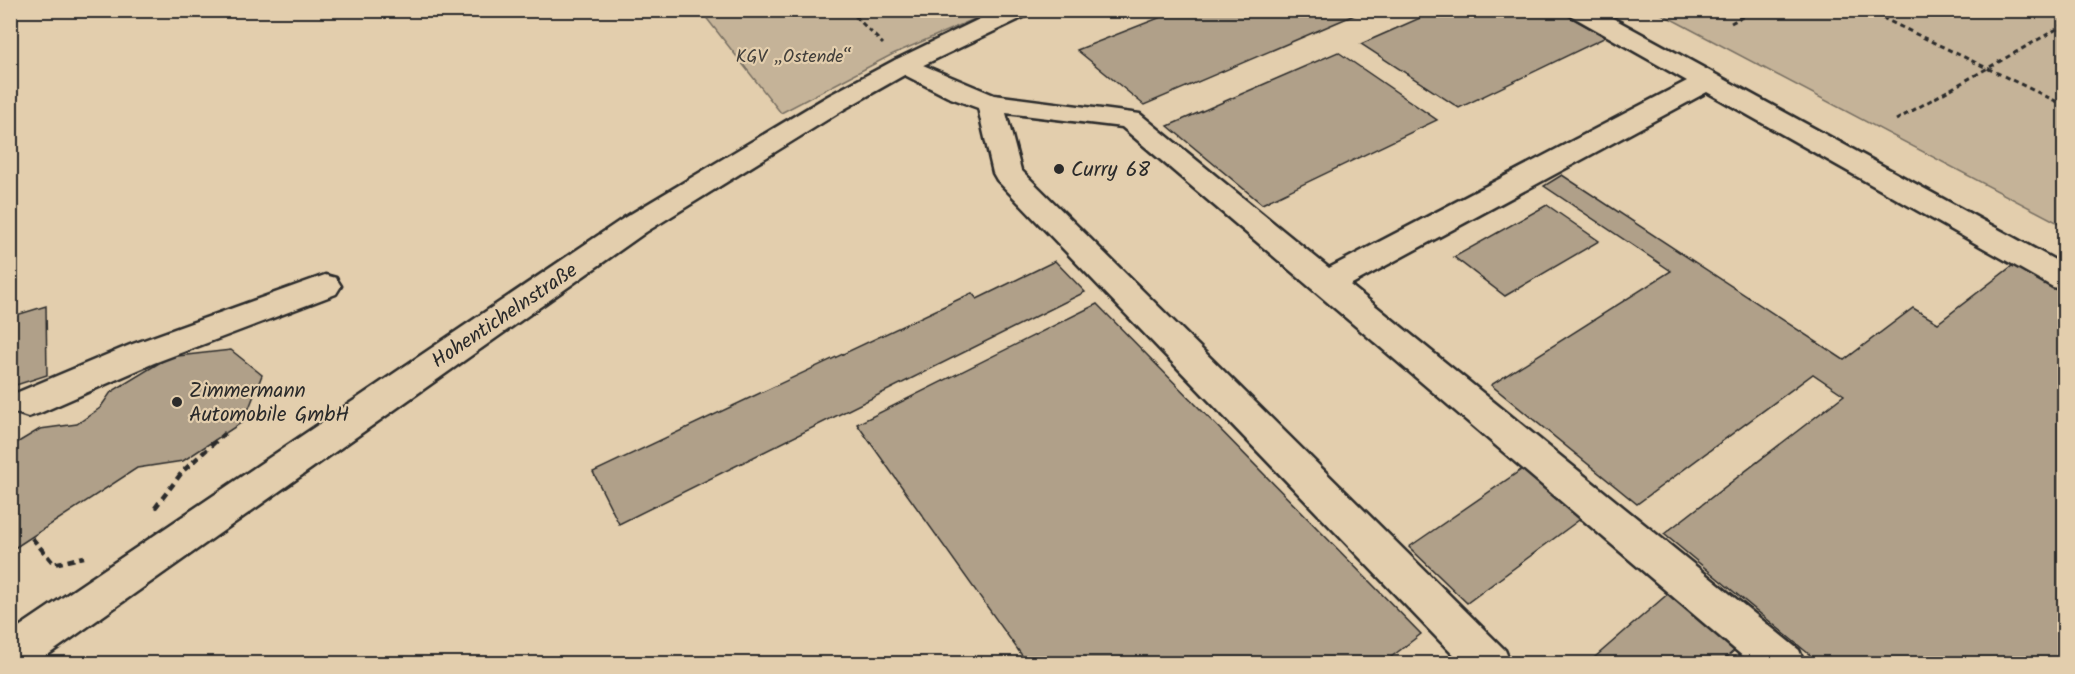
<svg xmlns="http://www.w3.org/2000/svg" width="2075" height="674" viewBox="0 0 2075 674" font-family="Kalam,sans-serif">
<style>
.green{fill:#c5b398;stroke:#786f62;stroke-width:1.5}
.building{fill:#b0a089;stroke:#2b2b2b;stroke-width:1.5}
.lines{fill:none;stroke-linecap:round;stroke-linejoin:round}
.minor-casing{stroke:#2b2b2b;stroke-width:5}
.major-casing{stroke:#2b2b2b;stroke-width:5}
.path-far1{stroke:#2b2b2b;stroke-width:3;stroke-dasharray:5 4;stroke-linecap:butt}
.path{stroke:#2b2b2b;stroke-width:4.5;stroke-dasharray:7 5;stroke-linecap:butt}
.minor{fill:#e3cead;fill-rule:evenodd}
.major{fill:#e3cead;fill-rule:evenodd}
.poi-dot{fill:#2b2b2b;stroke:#e3cead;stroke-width:2}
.labels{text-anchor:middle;stroke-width:4.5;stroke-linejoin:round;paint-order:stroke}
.far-park-label{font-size:18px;fill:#423f3b;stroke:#e3cead}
.poi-label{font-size:21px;fill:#2b2b2b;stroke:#e3cead;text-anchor:start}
.street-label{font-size:21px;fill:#2b2b2b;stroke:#e3cead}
</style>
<rect width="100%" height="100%" fill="#e3cead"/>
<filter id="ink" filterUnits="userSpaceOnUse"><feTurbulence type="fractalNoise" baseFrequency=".0167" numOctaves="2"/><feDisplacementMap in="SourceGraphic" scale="12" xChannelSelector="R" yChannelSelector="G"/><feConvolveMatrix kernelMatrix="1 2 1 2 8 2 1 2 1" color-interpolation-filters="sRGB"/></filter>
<g filter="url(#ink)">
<g class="green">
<polygon points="701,11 993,11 893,54 781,113"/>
<polygon points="1656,11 2064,11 2064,226"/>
</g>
<g class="building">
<polygon points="1179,10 1366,10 1144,105 1077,50"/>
<polygon points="1438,10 1558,10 1606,37 1459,108 1361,44"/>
<polygon points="1338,52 1437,120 1262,204 1168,126"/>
<polygon points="1562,175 1844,360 1913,308 1938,323 2016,263 2064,291 2064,664 1821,664 1664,534 1844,395 1813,374 1637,504 1491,385 1671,271 1544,186"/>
<polygon points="1547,205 1599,241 1505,296 1454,257"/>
<polygon points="1055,261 1085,292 619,524 593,472 972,293 977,299"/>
<polygon points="1097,304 1421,634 1382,664 1028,664 857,424"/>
<polygon points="46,306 47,375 10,387 10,317"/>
<polygon points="231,350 262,375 244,421 183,461 137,468 10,551 10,447 40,429 77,424 100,408 111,392 169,357"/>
<polygon points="1524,468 1583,517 1467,603 1409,547"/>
<polygon points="1670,592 1737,648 1719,664 1587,664"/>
</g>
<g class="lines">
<defs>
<g id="minor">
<polygon points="1567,10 1598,10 2064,265 2064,290 2053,287 1707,92 1350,285 1799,650 1805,664 1752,664 1122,127 1006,113 1021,170 1505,650 1511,664 1462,664 997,180 993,173 978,108 948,97 895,70 891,65 895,60 904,57 994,95 1140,114 1329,268 1687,81 1570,15"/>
<polygon points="325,275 336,278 341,286 336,294 154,363 40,413 28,417 16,413 11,403 16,393 130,345"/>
</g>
<polygon id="major" points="998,10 1031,10 1028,15 913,70 846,108 646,232 35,664 10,664 10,633 624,218 828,96 895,60"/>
</defs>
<use href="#minor" class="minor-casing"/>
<use href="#major" class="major-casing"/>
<g class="path-far1">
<polyline points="849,10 883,44"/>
<polyline points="1866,10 2064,105"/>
<polyline points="1731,23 1756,10"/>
<polyline points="1896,120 2064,25"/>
</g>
<g class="path">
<polyline points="155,508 183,471 225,433"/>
<polyline points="32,538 54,564 84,557"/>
</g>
<use href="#minor" class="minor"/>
<use href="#major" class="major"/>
</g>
</g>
<g class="poi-dot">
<circle cx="1059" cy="169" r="6"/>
<circle cx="177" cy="402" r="6"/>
</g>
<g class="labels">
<g class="far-park-label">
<text x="794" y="62">KGV „Ostende“</text>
</g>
<g class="poi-label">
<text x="1071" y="176">Curry 68</text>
<text x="189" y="397">Zimmermann<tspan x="189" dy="24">Automobile GmbH</tspan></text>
</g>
<g class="street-label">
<text transform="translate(504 315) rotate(-34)" y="7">Hohentichelnstraße</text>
</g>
</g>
<rect width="2075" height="674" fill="none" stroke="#e3cead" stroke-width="36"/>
<rect x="18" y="18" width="2039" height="638" fill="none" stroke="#2b2b2b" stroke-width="2" filter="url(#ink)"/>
</svg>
